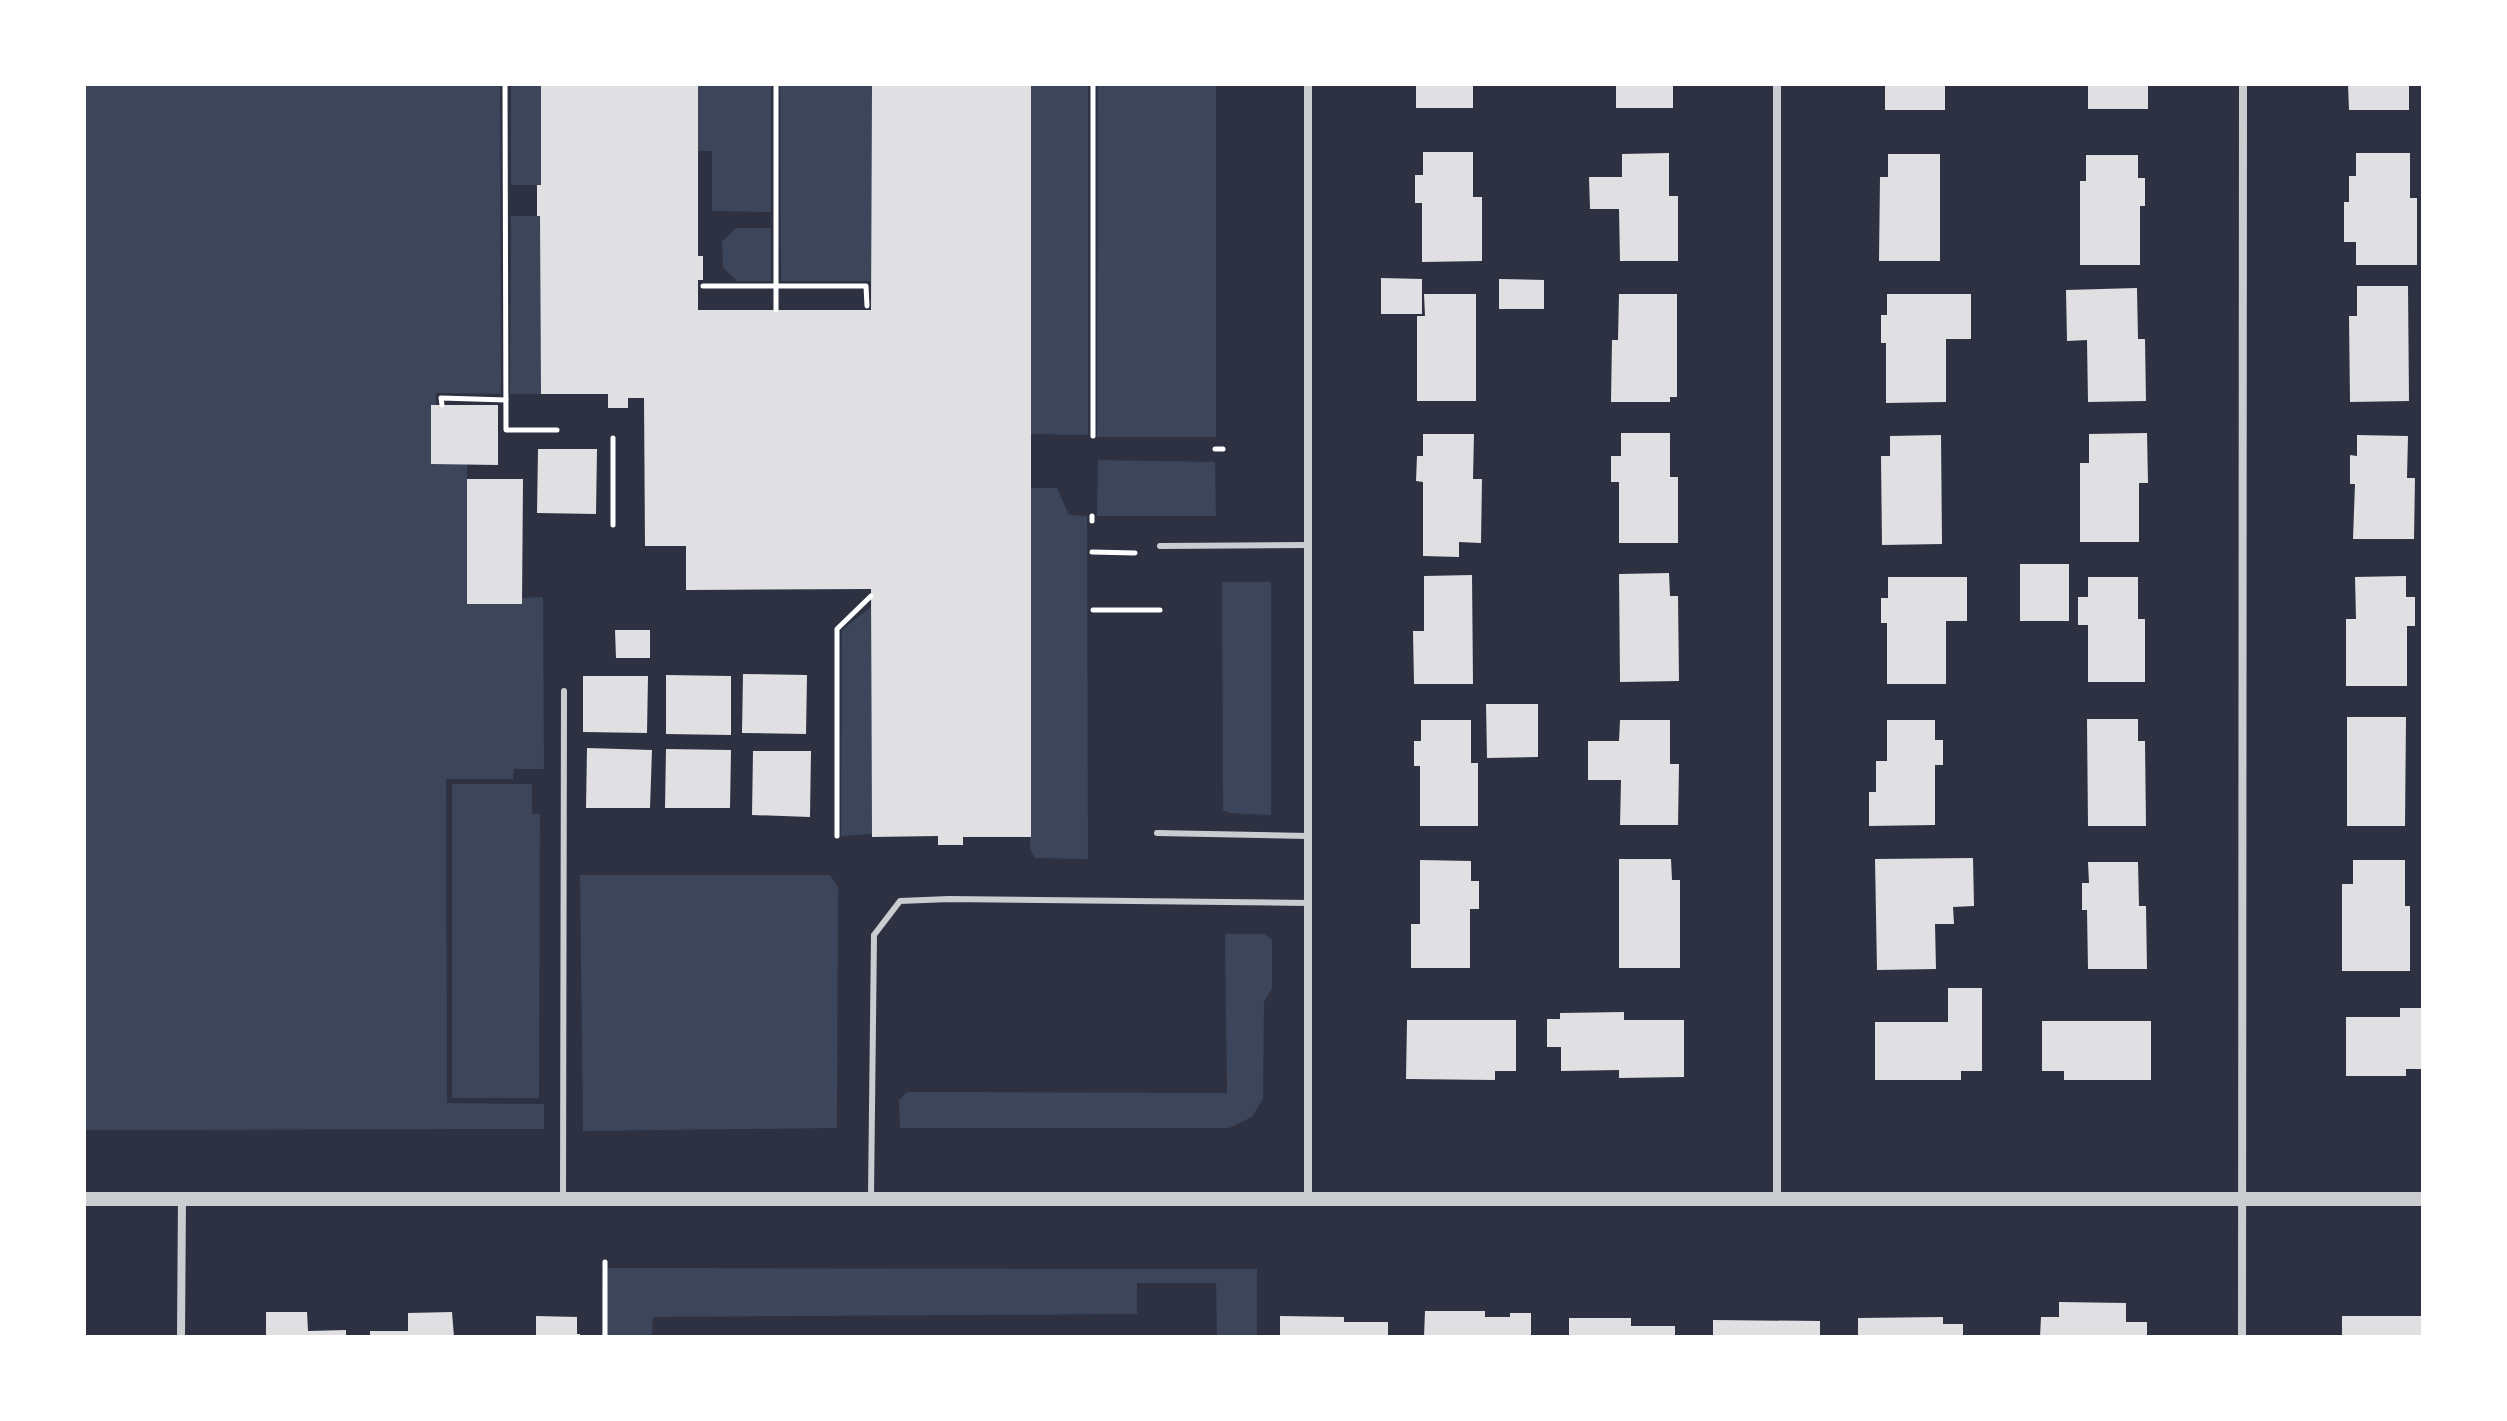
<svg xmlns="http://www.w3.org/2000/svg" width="2507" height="1421" viewBox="0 0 2507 1421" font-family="'Asap Condensed',sans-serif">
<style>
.green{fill:#3c4559}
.building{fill:#e0e0e3}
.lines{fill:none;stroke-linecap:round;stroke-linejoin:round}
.path{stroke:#fff;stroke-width:5}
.service{stroke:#caccd0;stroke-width:6}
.minor{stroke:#caccd0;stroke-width:8}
.tertiary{stroke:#caccd0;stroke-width:14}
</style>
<rect width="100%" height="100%" fill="#2d3142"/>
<g class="green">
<polygon points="84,84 500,84 501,394 436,393 436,405 431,405 431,464 467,464 467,603 521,604 522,598 543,597 544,769 514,769 513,779 446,779 447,1103 544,1104 544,1129 84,1130"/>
<rect x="511" y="84" width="30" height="101"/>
<polygon points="698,84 771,84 771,212 712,211 712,151 698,151"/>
<polygon points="780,84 872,84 871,281 781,281"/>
<polygon points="1031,84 1088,84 1088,435 1031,434"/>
<polygon points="1098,84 1216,84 1216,437 1097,437"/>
<polygon points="511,216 540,216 541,394 510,394"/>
<polygon points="736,228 771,228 771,281 737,281 723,268 722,242"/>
<polygon points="1098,460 1215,462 1216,516 1097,516"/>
<polygon points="1031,488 1057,488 1069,515 1087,516 1088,859 1035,858 1030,849"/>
<polygon points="1222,582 1271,582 1271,815 1229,813 1223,810"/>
<polygon points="871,607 872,834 841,836 842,630"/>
<polygon points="452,784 532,784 532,814 540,814 539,1098 452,1098"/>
<polygon points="580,875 830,875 838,887 837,1128 583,1131"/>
<polygon points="1225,934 1265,934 1272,940 1272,988 1264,1002 1263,1099 1252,1117 1229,1128 900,1128 899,1100 907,1092 1227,1093"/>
<polygon points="603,1268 1257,1269 1257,1337 1217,1337 1216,1283 1137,1283 1137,1314 653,1317 652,1337 602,1337"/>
</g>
<g class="building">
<polygon points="541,84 698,84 698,256 703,256 703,280 698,280 698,310 871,310 872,84 1031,84 1031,837 963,837 963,845 938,845 938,836 872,837 871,589 686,590 686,546 645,546 644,398 628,398 628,408 608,408 608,394 541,394 540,216 537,216 537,185 541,185"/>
<rect x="1416" y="84" width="57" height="24"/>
<rect x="1616" y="84" width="57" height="24"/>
<rect x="1885" y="84" width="60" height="26"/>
<rect x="2088" y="84" width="60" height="25"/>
<polygon points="2348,84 2409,84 2409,110 2349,110"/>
<polygon points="1423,152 1473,152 1473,197 1482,197 1482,261 1422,262 1422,203 1415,203 1415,175 1423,175"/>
<polygon points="1669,153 1669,196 1678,196 1678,261 1620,261 1619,209 1590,209 1589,177 1622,177 1622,154"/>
<polygon points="2356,153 2410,153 2410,198 2417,198 2417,265 2356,265 2356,242 2344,242 2344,202 2349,202 2349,176 2356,176"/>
<polygon points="1888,154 1940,154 1940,261 1879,261 1880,177 1888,177"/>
<polygon points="2086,155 2138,155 2138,178 2145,178 2145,206 2140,206 2140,265 2080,265 2080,181 2086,181"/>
<polygon points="1381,278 1422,279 1422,314 1381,314"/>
<polygon points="1499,279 1544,280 1544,309 1499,309"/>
<polygon points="2357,286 2408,286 2409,401 2350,402 2349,316 2357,316"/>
<polygon points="2137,288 2138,339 2145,339 2146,401 2088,402 2087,340 2067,341 2066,290"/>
<polygon points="1424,294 1476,294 1476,401 1417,401 1417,316 1425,316"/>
<polygon points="1619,294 1677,294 1677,397 1670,397 1670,402 1611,402 1612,340 1618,340"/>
<polygon points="1887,294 1971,294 1971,339 1946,339 1946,402 1886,403 1886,343 1881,343 1881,315 1887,315"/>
<polygon points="431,405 498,405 498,465 431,464"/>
<polygon points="1621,433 1670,433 1670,477 1678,477 1678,543 1619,543 1619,482 1611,482 1611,456 1621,456"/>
<polygon points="2147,433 2148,483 2139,483 2139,542 2080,542 2080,463 2089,463 2089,434"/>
<polygon points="1423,434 1474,434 1473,479 1482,479 1481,543 1459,542 1459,557 1423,556 1423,482 1416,481 1417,456 1423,456"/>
<polygon points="1941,435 1942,544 1882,545 1881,456 1890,456 1890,436"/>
<polygon points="2357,435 2408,436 2407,478 2415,478 2414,539 2353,539 2355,484 2350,484 2350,455 2357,456"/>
<polygon points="538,449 597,449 596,514 537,513"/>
<polygon points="467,479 523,479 522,604 467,604"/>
<rect x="2020" y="564" width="49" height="57"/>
<polygon points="1669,573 1670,596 1678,596 1679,681 1620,682 1619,574"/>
<polygon points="1472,575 1473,684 1414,684 1413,631 1424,631 1424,576"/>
<polygon points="2406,576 2406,597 2415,597 2415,626 2407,626 2407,686 2346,686 2346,619 2356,619 2355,577"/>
<polygon points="1888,577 1967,577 1967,621 1946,621 1946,684 1887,684 1887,623 1881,623 1881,598 1888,598"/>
<polygon points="2088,577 2138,577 2138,619 2145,619 2145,682 2088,682 2088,625 2078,625 2078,597 2088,597"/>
<polygon points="615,630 650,630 650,658 616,658"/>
<polygon points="743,674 807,675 806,734 742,733"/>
<polygon points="666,675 731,676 731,735 666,734"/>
<polygon points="583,676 648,676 647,733 583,732"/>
<polygon points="1486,704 1538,704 1538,757 1487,758"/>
<polygon points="2347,717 2406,717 2405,826 2347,826"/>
<polygon points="2087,719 2138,719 2138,741 2145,741 2146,826 2088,826"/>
<polygon points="1421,720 1471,720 1471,763 1478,763 1478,826 1420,826 1420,766 1414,766 1414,741 1421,741"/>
<polygon points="1620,720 1670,720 1670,764 1679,764 1678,825 1620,825 1621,780 1588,780 1588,741 1619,741"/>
<polygon points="1887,720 1935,720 1935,740 1943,740 1943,765 1935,765 1935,825 1869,826 1869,792 1876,792 1876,761 1887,761"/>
<polygon points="587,748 652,750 650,808 586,808"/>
<polygon points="666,749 731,750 730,808 665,808"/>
<polygon points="753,751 811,751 810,817 752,815"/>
<polygon points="1973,858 1974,906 1953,907 1954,924 1935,924 1936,969 1877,970 1875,859"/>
<polygon points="1619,859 1671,859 1672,880 1680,880 1680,968 1619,968"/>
<polygon points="1420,860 1471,861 1471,881 1479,881 1479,909 1470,909 1470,968 1411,968 1411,924 1420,924"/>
<polygon points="2353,860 2405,860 2405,906 2410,906 2410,971 2342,971 2342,884 2353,884"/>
<polygon points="2088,862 2138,862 2139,906 2146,906 2147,969 2088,969 2087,910 2082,910 2082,883 2089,883"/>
<polygon points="1948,988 1982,988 1982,1071 1961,1071 1961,1080 1875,1080 1875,1022 1948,1022"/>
<polygon points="2400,1008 2423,1008 2423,1069 2406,1069 2406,1076 2346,1076 2346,1017 2400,1017"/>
<polygon points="1624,1012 1624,1020 1684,1020 1684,1077 1619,1078 1619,1070 1561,1071 1561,1047 1547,1047 1547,1019 1560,1019 1560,1013"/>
<polygon points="1407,1020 1516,1020 1516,1071 1495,1071 1495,1080 1406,1079"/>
<polygon points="2042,1021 2151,1021 2151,1080 2064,1080 2064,1071 2042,1071"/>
<polygon points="2059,1302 2126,1303 2126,1322 2147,1322 2147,1337 2040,1337 2041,1317 2059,1317"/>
<polygon points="1425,1311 1485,1311 1485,1317 1510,1317 1510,1313 1531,1313 1531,1337 1424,1337"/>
<polygon points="266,1312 307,1312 308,1331 346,1330 346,1337 266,1337"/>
<polygon points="452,1312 454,1337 370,1337 370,1331 408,1331 408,1313"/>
<polygon points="536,1316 577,1317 577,1334 580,1334 580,1337 536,1337"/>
<polygon points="1280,1316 1344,1317 1344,1322 1388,1322 1388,1337 1280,1337"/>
<rect x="2342" y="1316" width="81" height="21"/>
<polygon points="1943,1317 1943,1324 1963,1324 1963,1337 1858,1337 1858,1318"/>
<polygon points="1569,1318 1631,1318 1631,1326 1675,1326 1675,1337 1569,1337"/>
<polygon points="1713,1320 1820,1321 1820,1337 1713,1337"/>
</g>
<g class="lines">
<g class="path">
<polyline points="505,84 506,430 557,430"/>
<polyline points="776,84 776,310"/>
<polyline points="703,286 866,286 867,306"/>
<polyline points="442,405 441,398 506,400"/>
<polyline points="1093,436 1093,84"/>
<polyline points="613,438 613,525"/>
<polyline points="1215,449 1223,449"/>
<polyline points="1092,516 1092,521"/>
<polyline points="1092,552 1135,553"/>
<polyline points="1093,610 1160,610"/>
<polyline points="837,836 837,629 871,596"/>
<polyline points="605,1262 605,1337"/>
</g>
<g class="service">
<polyline points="1160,546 1308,545"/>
<polyline points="1157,833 1308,836"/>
<polyline points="871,1196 874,935 900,901 949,899 1308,903"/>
<polyline points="563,1198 564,691"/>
</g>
<g class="minor">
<polyline points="1308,84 1308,1198"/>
<polyline points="1777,84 1777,1200"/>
<polyline points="181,1337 182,1198"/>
<polyline points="2242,1337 2243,84"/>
</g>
<polyline class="tertiary" points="84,1199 2423,1199"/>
</g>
<rect width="2507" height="1421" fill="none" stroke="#ffffff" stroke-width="172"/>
</svg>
